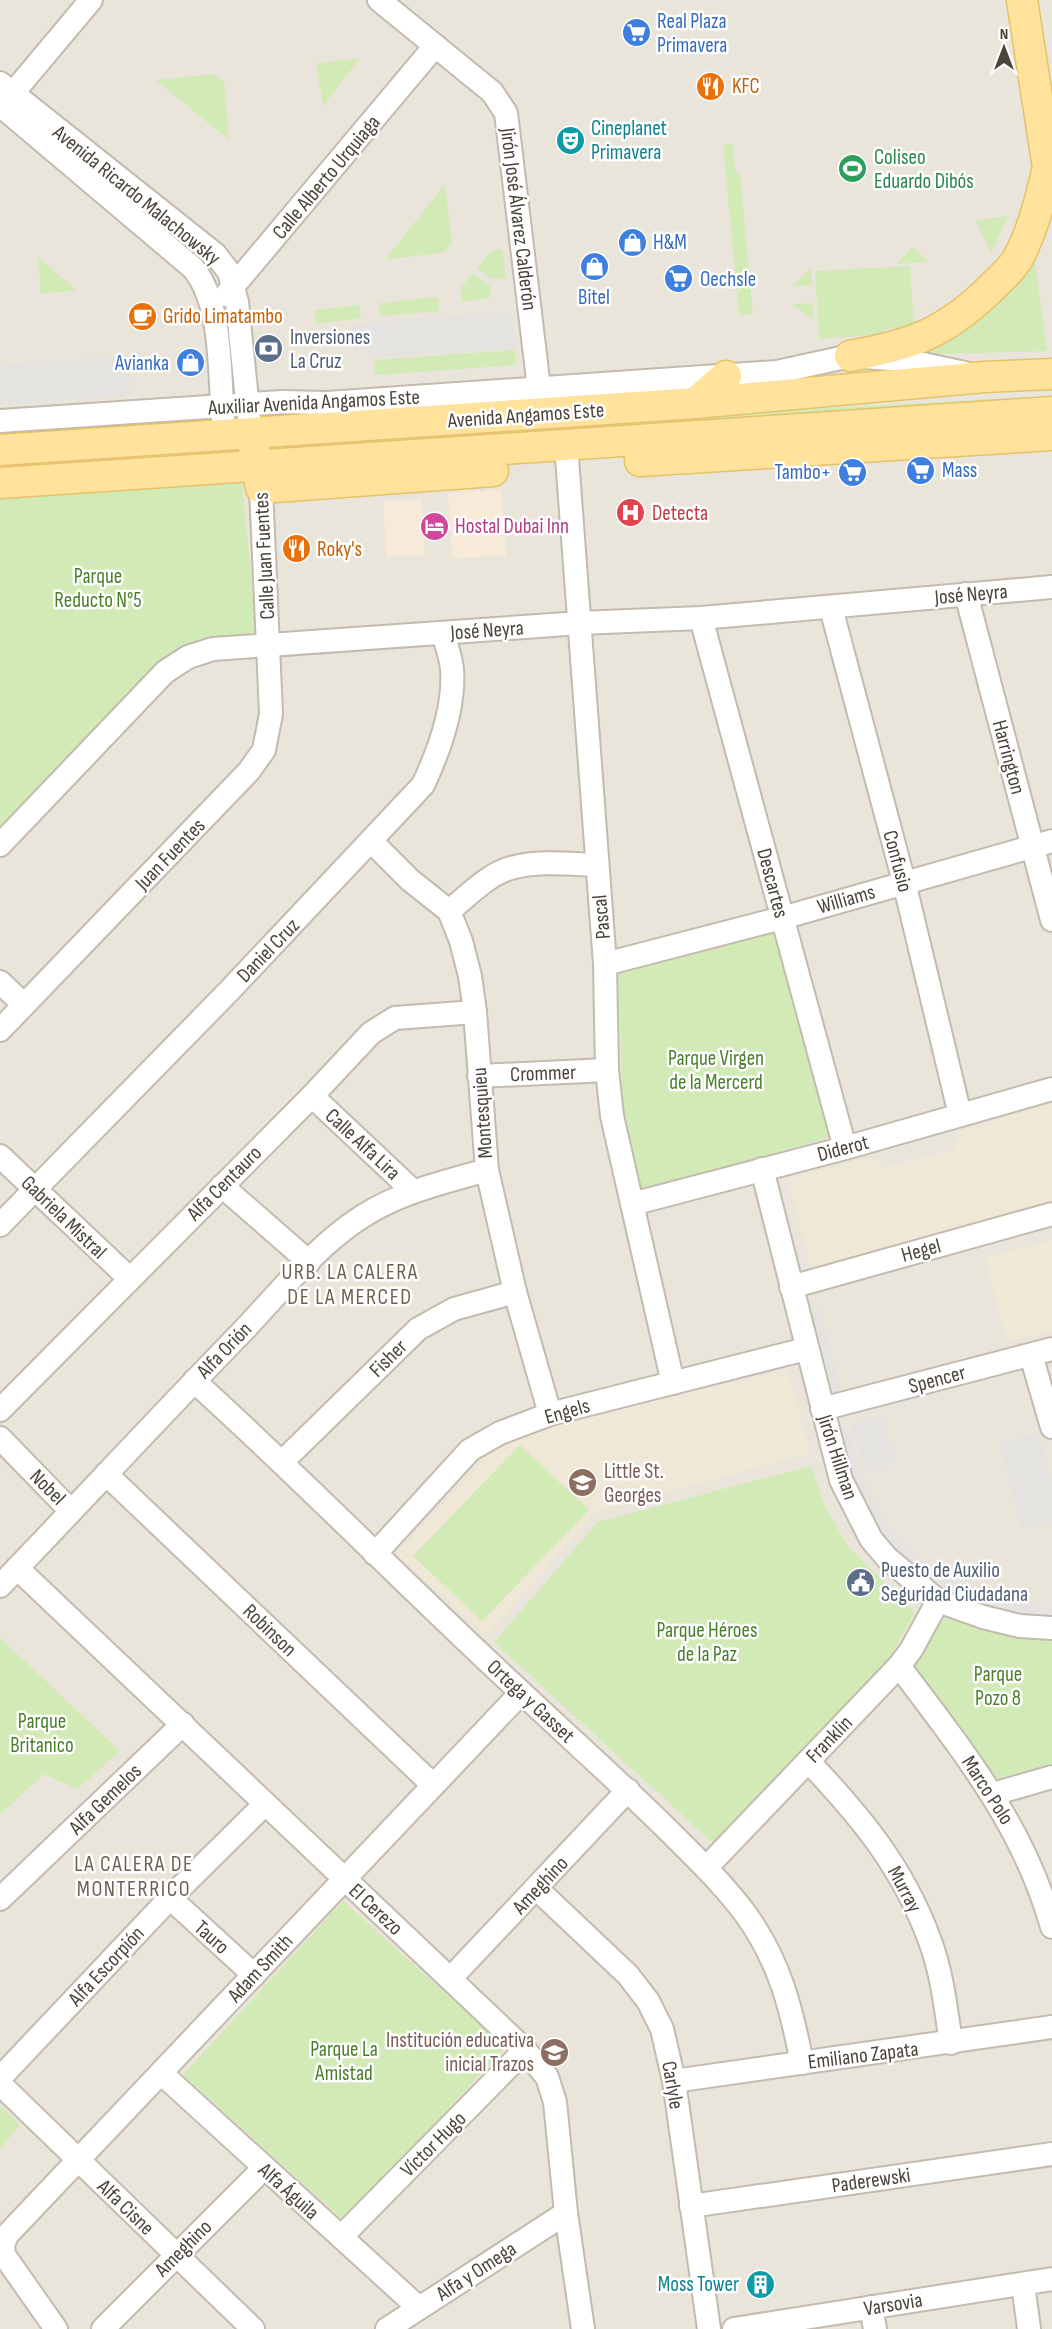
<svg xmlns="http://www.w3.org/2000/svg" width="1052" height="2329" viewBox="0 0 1052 2329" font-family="'Sofia Sans Condensed',sans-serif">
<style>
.residential{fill:#eae5da}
.commercial{fill:#f7ead8}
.education{fill:#efe8d6}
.green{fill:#d2eab5}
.parking{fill:#e5e3e0}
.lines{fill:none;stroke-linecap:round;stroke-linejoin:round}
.minor-casing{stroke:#c2bbae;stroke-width:26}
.major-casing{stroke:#e6c16a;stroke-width:33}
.minor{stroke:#fff;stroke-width:22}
.major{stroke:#ffe39c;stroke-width:30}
.labels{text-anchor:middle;stroke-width:5;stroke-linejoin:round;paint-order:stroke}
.shop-label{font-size:21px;fill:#366cbe;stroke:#fff;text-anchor:start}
.food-label{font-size:21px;fill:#c56008;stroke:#fff;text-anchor:start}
.culture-label{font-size:21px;fill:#0d838f;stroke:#fff;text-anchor:start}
.leisure-label{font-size:21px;fill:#27864d;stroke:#fff;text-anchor:start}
.street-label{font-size:21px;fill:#4b4439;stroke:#fff}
.service-label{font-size:21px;fill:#4e5e75;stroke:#fff;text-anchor:start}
.health-label{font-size:21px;fill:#be3a42;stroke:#fff;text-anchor:start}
.hotel-label{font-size:21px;fill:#b23c85;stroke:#fff;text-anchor:start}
.park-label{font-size:21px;fill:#4a7f2a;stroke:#fff}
.education-label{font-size:21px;fill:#785e54;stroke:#fff;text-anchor:start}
.neighbourhood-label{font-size:22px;letter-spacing:1.5px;fill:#6e6250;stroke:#fff}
</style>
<rect width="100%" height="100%" fill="#f6f3ec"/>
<rect class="residential" x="0" y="0" width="1052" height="2329"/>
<g class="commercial">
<polygon points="501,490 506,556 452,558 448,493"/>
<polygon points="422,499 425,555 386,557 383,501"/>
</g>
<g class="education">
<polygon points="1052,1103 1052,1207 813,1274 788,1180 871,1157 883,1168 954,1150 958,1131"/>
<polygon points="1052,1240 1052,1330 1007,1342 985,1257"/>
<polygon points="787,1370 811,1453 595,1512 487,1635 396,1554 498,1445 557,1422"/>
</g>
<g class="green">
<polygon points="360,58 323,106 316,63"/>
<polygon points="213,74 224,81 229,140 156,80"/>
<polygon points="733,144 735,172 740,173 753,314 739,315 723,145"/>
<polygon points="445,184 452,243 444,252 385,260"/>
<polygon points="1008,216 991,253 975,220"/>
<polygon points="1033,245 1047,351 907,355"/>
<polygon points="912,247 929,262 897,264"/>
<polygon points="502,249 506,278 492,279 477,268 492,250"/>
<polygon points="38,257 76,290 41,294"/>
<polygon points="910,266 914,327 884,329 884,334 819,339 815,271"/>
<polygon points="811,267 812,285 792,286"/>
<polygon points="473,273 490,286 491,297 462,302 461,287"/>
<polygon points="438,297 439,311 380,316 379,303"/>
<polygon points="813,303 813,319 792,304"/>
<polygon points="359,305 361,318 316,324 315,310"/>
<polygon points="515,350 516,365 375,375 374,360"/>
<polygon points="1025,397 1028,407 304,454 303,438"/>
<polygon points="242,482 257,637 172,655 136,684 0,832 0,496"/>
<polygon points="776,931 831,1137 641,1190 623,1109 618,974"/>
<polygon points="520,1445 589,1510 482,1621 413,1556"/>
<polygon points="811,1466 825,1507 848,1546 915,1613 890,1657 714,1844 494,1642 598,1522"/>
<path d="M 942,1617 C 979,1628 1014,1633 1052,1634 L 1052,1764 L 997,1778 L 951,1713 L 906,1671 Z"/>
<polygon points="0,1638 120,1751 77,1789 44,1774 0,1814"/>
<polygon points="343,1901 505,2047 345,2221 183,2075"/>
<polygon points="0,2105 20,2125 0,2149"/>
</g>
<g class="parking">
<polygon points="512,311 516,349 369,358 367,349 352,349 350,325"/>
<polygon points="129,355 131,395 0,405 0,365"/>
<polygon points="819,1305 842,1394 829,1398 807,1309"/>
<polygon points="883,1416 896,1463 866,1472 852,1425"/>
<polygon points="846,1426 861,1475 883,1516 902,1544 925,1562 971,1589 992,1597 1052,1609 1052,1621 1029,1620 947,1594 879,1537 852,1485 836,1429"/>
<polygon points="1039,1433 1052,1483 1052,1522 1022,1530 999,1443"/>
</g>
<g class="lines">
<defs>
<g id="minor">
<polyline points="379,0 492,92 506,113 539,388"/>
<polyline points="0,83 215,254 229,272 237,302 249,419"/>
<path d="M 0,105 L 193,268 C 223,304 219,373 223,419"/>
<polyline points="3,105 91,0"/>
<polyline points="226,295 435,46"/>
<polyline points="0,421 282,402 327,403 777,372 850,356 904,360 965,373"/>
<polyline points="566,445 605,964 607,1070 612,1116 673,1383"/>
<polyline points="966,594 1052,920"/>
<polyline points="831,608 904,882 960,1115"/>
<polyline points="701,618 845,1148"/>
<polyline points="372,842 410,880 449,911 461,941 470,976 475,1012 487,1170 515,1292 550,1414"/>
<polyline points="0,845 165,672 188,657 213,649 580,623 701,618 1052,587"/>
<path d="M 449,911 C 467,897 488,874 511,868 C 539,860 569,864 597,865"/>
<polyline points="605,964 782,918 1052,841"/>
<polyline points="0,982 24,1005"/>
<polyline points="0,1030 249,771 264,750 271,714 261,488"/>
<polyline points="479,1076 607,1070"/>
<polyline points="312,1096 413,1191"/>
<polyline points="0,1156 129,1278"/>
<polyline points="762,1169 841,1480 871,1539 887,1558 938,1601 983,1617 1020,1626 1052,1628"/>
<polyline points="222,1186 309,1262"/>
<polyline points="632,1204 845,1148 1052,1089"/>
<path d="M 0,1225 L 229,991 L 423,785 C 439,751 455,708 452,669 C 451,657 446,645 443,633"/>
<polyline points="791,1287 1052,1214"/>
<polyline points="1031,1355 1052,1427"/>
<path d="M 194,1381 C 306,1482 411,1591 522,1693 C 573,1741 625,1787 675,1837 C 700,1862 726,1887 747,1916 C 780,1963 791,2007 802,2063"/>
<polyline points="822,1409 1052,1349"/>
<polyline points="0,1410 312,1096 371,1033 395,1018 475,1012"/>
<polyline points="0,1438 70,1510"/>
<polyline points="283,1461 418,1329 454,1309 515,1292"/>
<polyline points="106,1474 433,1785"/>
<polyline points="375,1554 470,1450 500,1433 550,1414 806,1349"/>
<polyline points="17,1568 525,2050 547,2077 555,2102 566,2213 583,2329"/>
<path d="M 0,1586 C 81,1502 160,1416 242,1332 C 279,1293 317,1245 363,1216 C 401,1192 444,1182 487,1170"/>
<path d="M 899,1666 C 962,1750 1023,1824 1052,1927"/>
<path d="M 808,1761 C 861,1817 903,1867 930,1941 C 942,1973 946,2009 951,2043"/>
<polyline points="993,1794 1052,1777"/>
<polyline points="706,1868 899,1666 911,1650 938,1601"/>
<polyline points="537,1889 628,1975 648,2001 662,2029 674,2081 709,2329"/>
<polyline points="170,1898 254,1975"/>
<polyline points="0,1899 183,1724"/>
<polyline points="450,1979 628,1790"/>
<polyline points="161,2073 419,2308"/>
<polyline points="0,2078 170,1898 264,1805"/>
<polyline points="674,2081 1052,2027"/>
<polyline points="0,2084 253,2329"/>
<polyline points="691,2206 1052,2154"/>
<polyline points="341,2237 525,2050"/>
<polyline points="1023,2284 1029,2329"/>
<polyline points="871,2307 875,2329"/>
<polyline points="56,2329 4,2255 3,2245 7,2235 521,1693"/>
<polyline points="103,2329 264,2168"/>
<polyline points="387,2329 566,2213"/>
<polyline points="734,2329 1052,2279"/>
</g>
<g id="major">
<polyline points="1022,0 1051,187"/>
<path d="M 850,356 C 910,345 944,334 989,290 C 999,280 1009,272 1017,260 C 1033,231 1040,200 1048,168"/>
<polyline points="695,403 726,376"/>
<polyline points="254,449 261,488 493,471"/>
<polyline points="0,450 695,403 984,377 1052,374"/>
<polyline points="640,461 1052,435"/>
<polyline points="0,483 1052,412"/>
</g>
</defs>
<use href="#minor" class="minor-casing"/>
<use href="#major" class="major-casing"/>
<use href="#minor" class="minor"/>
<use href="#major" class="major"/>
</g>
<defs>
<symbol id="supermarket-disc" viewBox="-11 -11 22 22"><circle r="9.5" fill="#3f7fe0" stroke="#fff"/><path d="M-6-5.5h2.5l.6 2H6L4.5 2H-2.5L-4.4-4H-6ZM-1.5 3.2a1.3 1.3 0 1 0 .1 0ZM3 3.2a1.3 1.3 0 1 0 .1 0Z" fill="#fff"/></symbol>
<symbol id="restaurant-disc" viewBox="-11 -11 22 22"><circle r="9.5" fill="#e8710a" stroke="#fff"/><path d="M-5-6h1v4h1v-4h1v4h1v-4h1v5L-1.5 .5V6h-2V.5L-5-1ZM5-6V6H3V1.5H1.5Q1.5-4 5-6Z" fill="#fff"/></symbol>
<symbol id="theatre-disc" viewBox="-11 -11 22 22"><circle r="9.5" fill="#0f9aa8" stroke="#fff"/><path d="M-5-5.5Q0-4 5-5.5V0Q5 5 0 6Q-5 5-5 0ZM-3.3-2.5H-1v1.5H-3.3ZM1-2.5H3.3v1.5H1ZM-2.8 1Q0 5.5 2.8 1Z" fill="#fff"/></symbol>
<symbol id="stadium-disc" viewBox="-11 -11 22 22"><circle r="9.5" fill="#2e9e5b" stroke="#fff"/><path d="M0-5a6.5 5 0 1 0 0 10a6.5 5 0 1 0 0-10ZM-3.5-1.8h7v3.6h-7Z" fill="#fff"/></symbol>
<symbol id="shop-disc" viewBox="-11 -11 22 22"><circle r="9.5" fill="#3f7fe0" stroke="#fff"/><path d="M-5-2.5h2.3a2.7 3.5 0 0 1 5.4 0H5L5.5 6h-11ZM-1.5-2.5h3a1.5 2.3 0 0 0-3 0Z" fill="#fff"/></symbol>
<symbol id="cafe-disc" viewBox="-11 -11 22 22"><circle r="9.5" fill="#e8710a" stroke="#fff"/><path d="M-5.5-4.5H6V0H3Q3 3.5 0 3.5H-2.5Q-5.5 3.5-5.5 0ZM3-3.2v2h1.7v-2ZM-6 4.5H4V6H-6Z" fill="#fff"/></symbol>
<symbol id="bank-disc" viewBox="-11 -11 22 22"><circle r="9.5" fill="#5c6f8a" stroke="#fff"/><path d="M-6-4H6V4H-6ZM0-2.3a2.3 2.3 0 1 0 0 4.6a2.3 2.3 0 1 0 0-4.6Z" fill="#fff"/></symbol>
<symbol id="hospital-disc" viewBox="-11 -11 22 22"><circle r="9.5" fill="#e0444e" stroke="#fff"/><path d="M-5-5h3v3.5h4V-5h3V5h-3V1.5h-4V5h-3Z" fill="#fff"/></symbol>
<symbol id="hotel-disc" viewBox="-11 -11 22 22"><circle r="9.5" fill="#d1479c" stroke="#fff"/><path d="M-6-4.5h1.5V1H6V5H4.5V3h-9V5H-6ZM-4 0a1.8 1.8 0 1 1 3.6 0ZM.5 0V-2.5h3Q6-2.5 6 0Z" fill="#fff"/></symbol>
<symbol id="school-disc" viewBox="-11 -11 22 22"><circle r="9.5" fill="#8d6e63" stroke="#fff"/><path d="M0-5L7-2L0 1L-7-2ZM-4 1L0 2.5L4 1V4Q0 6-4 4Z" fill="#fff"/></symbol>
<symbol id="civic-disc" viewBox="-11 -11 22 22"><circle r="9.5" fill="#5c6f8a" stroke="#fff"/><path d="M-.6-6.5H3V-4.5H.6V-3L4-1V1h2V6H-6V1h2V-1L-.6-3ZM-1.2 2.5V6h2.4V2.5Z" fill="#fff"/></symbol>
<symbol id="building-disc" viewBox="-11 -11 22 22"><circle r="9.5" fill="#0f9aa8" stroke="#fff"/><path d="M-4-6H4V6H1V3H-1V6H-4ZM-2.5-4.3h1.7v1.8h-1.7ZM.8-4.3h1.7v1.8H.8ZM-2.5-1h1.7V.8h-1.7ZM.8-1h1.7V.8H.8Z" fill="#fff"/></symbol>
</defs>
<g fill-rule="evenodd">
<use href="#supermarket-disc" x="620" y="16" width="33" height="33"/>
<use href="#restaurant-disc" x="694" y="70" width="33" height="33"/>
<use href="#theatre-disc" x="554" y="124" width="33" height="33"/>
<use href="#stadium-disc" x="836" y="152" width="33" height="33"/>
<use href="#shop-disc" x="616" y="226" width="33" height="33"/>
<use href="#shop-disc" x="578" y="250" width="33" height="33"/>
<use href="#supermarket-disc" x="662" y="262" width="33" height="33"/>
<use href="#cafe-disc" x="126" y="300" width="33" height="33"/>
<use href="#bank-disc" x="252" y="332" width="33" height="33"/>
<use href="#shop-disc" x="174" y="346" width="33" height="33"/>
<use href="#supermarket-disc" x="904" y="454" width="33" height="33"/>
<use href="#supermarket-disc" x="836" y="456" width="33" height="33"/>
<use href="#hospital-disc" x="614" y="496" width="33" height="33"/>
<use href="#hotel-disc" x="418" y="510" width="33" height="33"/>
<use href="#restaurant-disc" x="280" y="532" width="33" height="33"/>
<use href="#school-disc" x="566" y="1466" width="33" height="33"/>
<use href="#civic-disc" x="844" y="1566" width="33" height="33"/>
<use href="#school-disc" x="538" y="2036" width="33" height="33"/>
<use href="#building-disc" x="744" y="2268" width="33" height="33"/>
</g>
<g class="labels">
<g class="shop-label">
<text x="657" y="28">Real Plaza<tspan x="657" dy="24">Primavera</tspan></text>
<text x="653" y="249">H&amp;M</text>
<text x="700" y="286">Oechsle</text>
<text x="594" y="304" text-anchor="middle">Bitel</text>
<text x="169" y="370" text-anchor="end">Avianka</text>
<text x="942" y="477">Mass</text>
<text x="831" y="479" text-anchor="end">Tambo+</text>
</g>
<g class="food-label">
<text x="732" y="93">KFC</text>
<text x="163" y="323">Grido Limatambo</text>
<text x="317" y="556">Roky's</text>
</g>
<g class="culture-label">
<text x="591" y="135">Cineplanet<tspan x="591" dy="24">Primavera</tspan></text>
<text x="739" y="2291" text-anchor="end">Moss Tower</text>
</g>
<g class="leisure-label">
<text x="874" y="164">Coliseo<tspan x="874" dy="24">Eduardo Dibós</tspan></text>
</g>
<g class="street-label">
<text transform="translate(326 177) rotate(-50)" y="7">Calle Alberto Urquiaga</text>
<text transform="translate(137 195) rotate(39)" y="7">Avenida Ricardo Malachowsky</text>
<text transform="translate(519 219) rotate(83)" y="7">Jirón José Álvarez Calderón</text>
<text transform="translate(314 402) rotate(-3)" y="7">Auxiliar Avenida Angamos Este</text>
<text transform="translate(526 415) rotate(-4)" y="7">Avenida Angamos Este</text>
<text transform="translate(264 556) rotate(-93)" y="7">Calle Juan Fuentes</text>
<text transform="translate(971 594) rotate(-5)" y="7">José Neyra</text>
<text transform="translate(487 630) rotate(-4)" y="7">José Neyra</text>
<text transform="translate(1009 757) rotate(75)" y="7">Harrington</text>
<text transform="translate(170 854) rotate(-46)" y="7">Juan Fuentes</text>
<text transform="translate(898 861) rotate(75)" y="7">Confusio</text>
<text transform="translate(773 883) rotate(75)" y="7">Descartes</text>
<text transform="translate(846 899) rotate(-16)" y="7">Williams</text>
<text transform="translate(601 917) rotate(-95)" y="7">Pascal</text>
<text transform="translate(268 950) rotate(-46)" y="7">Daniel Cruz</text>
<text transform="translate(543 1073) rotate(-2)" y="7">Crommer</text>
<text transform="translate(482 1113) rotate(-94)" y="7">Montesquieu</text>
<text transform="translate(363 1144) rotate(43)" y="7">Calle Alfa Lira</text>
<text transform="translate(843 1148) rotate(-15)" y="7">Diderot</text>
<text transform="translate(224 1183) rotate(-45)" y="7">Alfa Centauro</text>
<text transform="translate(64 1217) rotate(44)" y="7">Gabriela Mistral</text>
<text transform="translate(921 1250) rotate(-15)" y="7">Hegel</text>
<text transform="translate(224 1350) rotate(-46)" y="7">Alfa Orión</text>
<text transform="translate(388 1358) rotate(-45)" y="7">Fisher</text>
<text transform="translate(937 1379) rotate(-15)" y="7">Spencer</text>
<text transform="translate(567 1411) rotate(-16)" y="7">Engels</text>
<text transform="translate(838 1457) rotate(72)" y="7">Jirón Hillman</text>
<text transform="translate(48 1487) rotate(45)" y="7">Nobel</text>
<text transform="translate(270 1630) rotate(44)" y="7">Robinson</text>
<text transform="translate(531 1701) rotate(43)" y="7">Ortega y Gasset</text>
<text transform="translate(829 1739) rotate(-46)" y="7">Franklin</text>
<text transform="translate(988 1790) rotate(57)" y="7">Marco Polo</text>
<text transform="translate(105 1799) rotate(-44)" y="7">Alfa Gemelos</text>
<text transform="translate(540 1885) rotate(-47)" y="7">Ameghino</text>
<text transform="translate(905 1889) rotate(62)" y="7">Murray</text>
<text transform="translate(376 1909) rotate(43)" y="7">El Cerezo</text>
<text transform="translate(212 1937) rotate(42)" y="7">Tauro</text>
<text transform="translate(106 1966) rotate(-47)" y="7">Alfa Escorpión</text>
<text transform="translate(260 1968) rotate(-47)" y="7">Adam Smith</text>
<text transform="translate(863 2055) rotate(-7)" y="7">Emiliano Zapata</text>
<text transform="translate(673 2085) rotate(80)" y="7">Carlyle</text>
<text transform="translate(433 2144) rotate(-45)" y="7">Víctor Hugo</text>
<text transform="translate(871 2180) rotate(-8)" y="7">Paderewski</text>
<text transform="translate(289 2191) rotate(42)" y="7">Alfa Águila</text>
<text transform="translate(126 2207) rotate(44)" y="7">Alfa Cisne</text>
<text transform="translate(183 2248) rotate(-45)" y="7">Ameghino</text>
<text transform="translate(476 2271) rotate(-33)" y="7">Alfa y Omega</text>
<text transform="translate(893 2304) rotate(-9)" y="7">Varsovia</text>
</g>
<g class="service-label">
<text x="290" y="344">Inversiones<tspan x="290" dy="24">La Cruz</tspan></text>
<text x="881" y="1577">Puesto de Auxilio<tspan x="881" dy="24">Seguridad Ciudadana</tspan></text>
</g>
<g class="health-label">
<text x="652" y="520">Detecta</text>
</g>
<g class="hotel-label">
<text x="455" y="533">Hostal Dubai Inn</text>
</g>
<g class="park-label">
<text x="98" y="583">Parque<tspan x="98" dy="24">Reducto N°5</tspan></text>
<text x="716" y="1065">Parque Virgen<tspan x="716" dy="24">de la Mercerd</tspan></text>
<text x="707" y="1637">Parque Héroes<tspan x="707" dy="24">de la Paz</tspan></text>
<text x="998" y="1681">Parque<tspan x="998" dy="24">Pozo 8</tspan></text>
<text x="42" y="1728">Parque<tspan x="42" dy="24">Britanico</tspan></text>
<text x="344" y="2056">Parque La<tspan x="344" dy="24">Amistad</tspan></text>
</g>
<g class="education-label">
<text x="604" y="1478">Little St.<tspan x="604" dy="24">Georges</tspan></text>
<text x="534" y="2047" text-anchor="end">Institución educativa<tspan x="534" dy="24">inicial Trazos</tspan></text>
</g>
<g class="neighbourhood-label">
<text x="350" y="1279">URB. LA CALERA<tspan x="350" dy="25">DE LA MERCED</tspan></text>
<text x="134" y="1871">LA CALERA DE<tspan x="134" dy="25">MONTERRICO</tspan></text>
</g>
</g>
<g transform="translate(1004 48)" stroke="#ffffff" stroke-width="4.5" paint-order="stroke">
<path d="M0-4.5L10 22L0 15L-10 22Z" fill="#4b4439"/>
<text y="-9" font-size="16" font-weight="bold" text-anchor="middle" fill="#4b4439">N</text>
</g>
</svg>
